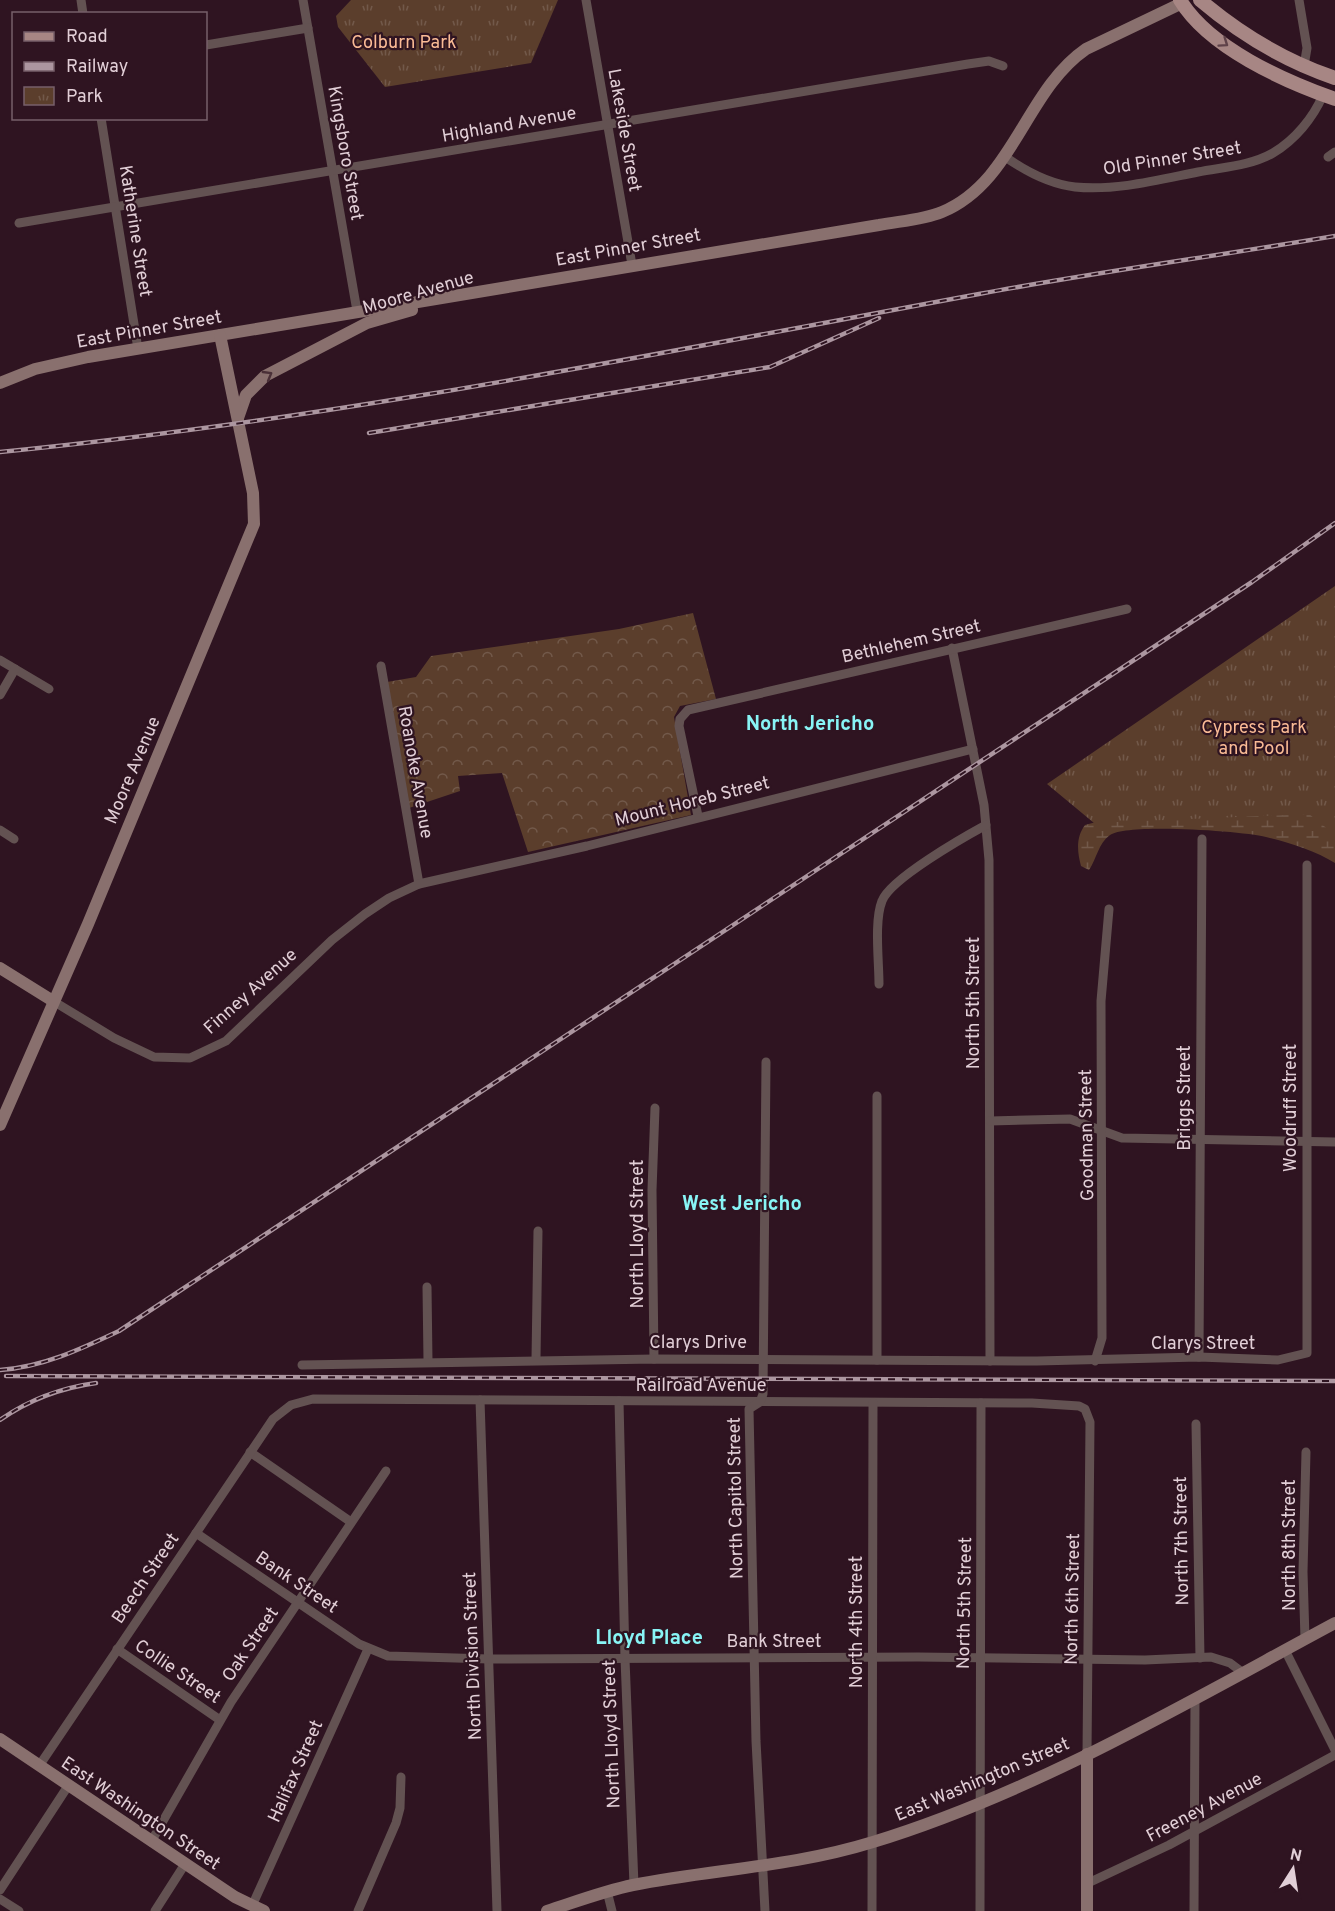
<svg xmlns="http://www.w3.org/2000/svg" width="1335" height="1911" viewBox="0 0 1335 1911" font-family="Overpass,sans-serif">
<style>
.forest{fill:url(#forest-crowns)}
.wetland{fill:url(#wetland-marsh)}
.park{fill:url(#park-tufts)}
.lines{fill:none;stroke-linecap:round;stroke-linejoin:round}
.street{stroke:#635252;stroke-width:9}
.secondary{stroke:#89706e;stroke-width:12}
.primary{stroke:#a78684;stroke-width:14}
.rail-casing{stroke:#ac96a0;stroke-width:4.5}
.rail{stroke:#2f1421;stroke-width:2;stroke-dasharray:7;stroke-linecap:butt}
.oneway{stroke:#5f4249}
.oneway2{stroke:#4a3038}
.labels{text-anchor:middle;stroke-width:4.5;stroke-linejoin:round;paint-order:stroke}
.park-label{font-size:18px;fill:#fabb95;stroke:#2f1421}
.street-label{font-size:18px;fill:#e2cfd7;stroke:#2f1421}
.neighbourhood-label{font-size:20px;font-weight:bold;fill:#88f4f5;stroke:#2f1421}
</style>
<defs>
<pattern id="forest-crowns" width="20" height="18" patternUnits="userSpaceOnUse" patternTransform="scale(1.5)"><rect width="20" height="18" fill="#5b3e2c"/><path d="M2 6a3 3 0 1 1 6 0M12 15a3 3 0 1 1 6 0" fill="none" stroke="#72594a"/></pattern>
<pattern id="wetland-marsh" width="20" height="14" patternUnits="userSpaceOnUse" patternTransform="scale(1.5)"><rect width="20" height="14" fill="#5b3e2c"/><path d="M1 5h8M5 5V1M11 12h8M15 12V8" fill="none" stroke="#72594a"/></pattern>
<pattern id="park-tufts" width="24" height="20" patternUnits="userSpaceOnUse" patternTransform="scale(1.5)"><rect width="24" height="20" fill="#5b3e2c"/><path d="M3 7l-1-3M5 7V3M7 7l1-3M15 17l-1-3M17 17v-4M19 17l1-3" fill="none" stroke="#72594a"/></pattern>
</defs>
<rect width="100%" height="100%" fill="#2f1421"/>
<polygon class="forest" points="693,613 716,699 680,706 674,717 691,815 528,852 502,773 458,776 460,791 409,808 387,682 416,677 431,656 619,629"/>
<path class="wetland" d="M 1335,813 L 1335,863 C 1316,851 1288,842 1266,837 C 1242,831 1128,823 1110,835 C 1098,844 1097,858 1089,870 L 1081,866 C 1077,851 1076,837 1085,825 L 1118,816 Z"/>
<g class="park">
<polygon points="351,0 558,0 531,63 385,87 338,27 336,16"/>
<polygon points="1335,586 1335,835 1309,814 1094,823 1047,784"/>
</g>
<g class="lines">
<g class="street">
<polyline points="81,0 83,14"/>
<polyline points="303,0 357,311"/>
<polyline points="586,0 632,265"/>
<polyline points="1299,0 1307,48 1304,66"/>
<polyline points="206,45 308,28"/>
<polyline points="101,118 138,349"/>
<path d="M 1004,156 C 1025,171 1049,184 1075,187 C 1116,191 1158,180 1198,172 C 1223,167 1250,166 1273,153 C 1295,140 1313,118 1323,95"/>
<polyline points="1328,157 1335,152"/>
<polyline points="19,223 968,64 989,61 1003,66"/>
<polyline points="952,648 984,805 989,860 990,1361"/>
<polyline points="0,660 49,689"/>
<polyline points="381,666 419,884"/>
<polyline points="0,695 15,669"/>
<polyline points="698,816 679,726 680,719 688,710 1127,609"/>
<polyline points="0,830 14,839"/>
<path d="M 879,984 C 879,961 874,921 882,901 C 890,879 964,837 986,825"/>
<polyline points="53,1001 114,1038 154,1057 190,1058 226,1041 332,940 365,914 389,898 419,884 587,846 973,749"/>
<polyline points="990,1121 1070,1119 1122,1138 1335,1142"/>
<polyline points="427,1287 428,1361"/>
<polyline points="1199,1357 1202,839"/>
<polyline points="536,1359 538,1231"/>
<polyline points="654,1359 652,1190 655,1108"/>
<polyline points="877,1360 877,1096"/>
<polyline points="1095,1361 1102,1338 1101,1001 1109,909"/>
<polyline points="302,1365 654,1359 1037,1361 1199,1357 1278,1360 1307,1353 1307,865"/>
<polyline points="480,1400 497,1911"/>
<polyline points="619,1401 625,1659 634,1885"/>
<polyline points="1196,1424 1200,1658"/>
<polyline points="250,1452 351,1522"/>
<polyline points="196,1533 359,1644 388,1656 489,1659 918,1657 1145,1660 1211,1657 1230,1663 1242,1672"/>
<polyline points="1305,1639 1303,1572 1306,1452"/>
<polyline points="117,1649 220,1720"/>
<polyline points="1285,1650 1335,1750"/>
<polyline points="39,1766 273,1419 291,1405 313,1399 1032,1403 1079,1406 1085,1409 1090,1422 1087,1754"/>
<polyline points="151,1842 231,1702 386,1471"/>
<polyline points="1086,1884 1169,1845 1335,1755"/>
<polyline points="0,1890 68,1786"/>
<polyline points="607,1891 612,1911"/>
<polyline points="0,1899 19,1911"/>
<polyline points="252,1906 368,1649"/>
<polyline points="155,1911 185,1864"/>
<polyline points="358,1911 396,1823 400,1808 401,1777"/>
<polyline points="765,1911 756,1741 749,1409 760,1402 763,1394 766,1062"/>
<polyline points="872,1911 873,1403"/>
<polyline points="980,1911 981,1403"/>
<polyline points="1194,1911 1195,1698"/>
</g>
<g class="secondary">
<path d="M 0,383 L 35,369 L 88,357 L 879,225 C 900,221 923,220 942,212 C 1014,182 1025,91 1086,49 L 1182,3"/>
<polyline points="238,418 246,395 265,376 367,323 412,310"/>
<polyline points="0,968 53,1001"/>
<polyline points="0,1125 88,924 254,524 253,493 220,335"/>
<polyline points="0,1739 235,1897 264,1911"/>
<path d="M 547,1911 C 575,1902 604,1891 633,1885 C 715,1869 792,1867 873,1842 C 1036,1792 1186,1703 1335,1623"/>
<polyline points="1087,1911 1087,1754"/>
</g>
<g class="primary">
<path d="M 1180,0 C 1209,48 1284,81 1335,99"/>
<path d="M 1200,0 C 1240,34 1285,61 1335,78"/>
</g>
<defs>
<g id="rail">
<polyline points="369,433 770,367 879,318"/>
<path d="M 0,452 C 329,420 655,354 979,294 C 1097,272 1217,256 1335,236"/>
<path d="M 0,1370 C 43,1367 81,1349 119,1331 L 1252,582 L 1335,523"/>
<polyline points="6,1376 1335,1381"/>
<path d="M 0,1420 C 30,1399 60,1388 96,1383"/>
</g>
</defs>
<use href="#rail" class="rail-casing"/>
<use href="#rail" class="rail"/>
</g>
<defs><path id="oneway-chevron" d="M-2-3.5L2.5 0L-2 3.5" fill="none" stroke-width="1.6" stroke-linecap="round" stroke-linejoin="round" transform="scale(1.5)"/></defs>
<use class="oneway" href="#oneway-chevron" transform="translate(1224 43) rotate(35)"/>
<use class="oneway2" href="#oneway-chevron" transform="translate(268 375) rotate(-30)"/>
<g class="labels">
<g class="park-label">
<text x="404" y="48">Colburn Park</text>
<text x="1254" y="733">Cypress Park<tspan x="1254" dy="21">and Pool</tspan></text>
</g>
<g class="street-label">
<text transform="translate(509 124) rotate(-10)" y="6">Highland Avenue</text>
<text transform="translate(625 130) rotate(80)" y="6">Lakeside Street</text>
<text transform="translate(346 153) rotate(80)" y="6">Kingsboro Street</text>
<text transform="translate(1172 158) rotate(-9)" y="6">Old Pinner Street</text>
<text transform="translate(136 231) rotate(81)" y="6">Katherine Street</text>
<text transform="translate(628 247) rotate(-10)" y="6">East Pinner Street</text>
<text transform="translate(418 292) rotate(-16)" y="6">Moore Avenue</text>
<text transform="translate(149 329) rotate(-10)" y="6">East Pinner Street</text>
<text transform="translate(911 641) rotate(-13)" y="6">Bethlehem Street</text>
<text transform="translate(132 770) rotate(-67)" y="6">Moore Avenue</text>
<text transform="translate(416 772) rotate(80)" y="6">Roanoke Avenue</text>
<text transform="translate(692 801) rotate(-14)" y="6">Mount Horeb Street</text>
<text transform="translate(250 991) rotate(-42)" y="6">Finney Avenue</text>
<text transform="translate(973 1003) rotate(-90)" y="6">North 5th Street</text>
<text transform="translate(1184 1098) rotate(-90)" y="6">Briggs Street</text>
<text transform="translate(1290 1108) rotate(-90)" y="6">Woodruff Street</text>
<text transform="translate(1086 1135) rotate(-91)" y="6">Goodman Street</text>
<text transform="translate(637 1234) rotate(-90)" y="6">North Lloyd Street</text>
<text x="698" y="1348">Clarys Drive</text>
<text x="1203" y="1349">Clarys Street</text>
<text x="701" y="1391">Railroad Avenue</text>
<text transform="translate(735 1498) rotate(-91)" y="6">North Capitol Street</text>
<text transform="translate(1181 1541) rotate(-91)" y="6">North 7th Street</text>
<text transform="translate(1289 1545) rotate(-90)" y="6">North 8th Street</text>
<text transform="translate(145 1578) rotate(-56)" y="6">Beech Street</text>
<text transform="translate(297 1582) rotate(34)" y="6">Bank Street</text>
<text transform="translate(1072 1599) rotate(-89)" y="6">North 6th Street</text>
<text transform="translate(964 1603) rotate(-89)" y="6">North 5th Street</text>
<text transform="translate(856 1622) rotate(-90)" y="6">North 4th Street</text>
<text x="774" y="1647">Bank Street</text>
<text transform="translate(250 1644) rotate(-56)" y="6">Oak Street</text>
<text transform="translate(472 1656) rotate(-92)" y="6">North Division Street</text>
<text transform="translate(178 1671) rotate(34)" y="6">Collie Street</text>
<text transform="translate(611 1734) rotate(-92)" y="6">North Lloyd Street</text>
<text transform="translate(295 1771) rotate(-66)" y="6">Halifax Street</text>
<text transform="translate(982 1779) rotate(-23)" y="6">East Washington Street</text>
<text transform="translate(1204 1807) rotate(-28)" y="6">Freeney Avenue</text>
<text transform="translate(141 1813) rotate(34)" y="6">East Washington Street</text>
</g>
<g class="neighbourhood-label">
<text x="810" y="730">North Jericho</text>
<text x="742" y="1210">West Jericho</text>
<text x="649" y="1644">Lloyd Place</text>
</g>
</g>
<rect x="12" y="12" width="195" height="108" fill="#2f1421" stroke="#775f6a" stroke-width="1.5"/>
<rect x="24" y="32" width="30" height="9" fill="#a78684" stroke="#775f6a" stroke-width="1.5"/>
<text x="66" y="42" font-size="18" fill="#e2cfd7">Road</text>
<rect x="24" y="62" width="30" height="9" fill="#ac96a0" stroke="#775f6a" stroke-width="1.5"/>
<text x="66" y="72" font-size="18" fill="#e2cfd7">Railway</text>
<rect x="24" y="87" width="30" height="18" fill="url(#park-tufts)" stroke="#775f6a" stroke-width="1.5"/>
<text x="66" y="102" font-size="18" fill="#e2cfd7">Park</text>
<g transform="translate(1293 1869) rotate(12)" stroke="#2f1421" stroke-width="4.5" paint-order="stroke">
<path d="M0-4.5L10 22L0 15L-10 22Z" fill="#e2cfd7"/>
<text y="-9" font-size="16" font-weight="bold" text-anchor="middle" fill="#e2cfd7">N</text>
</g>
</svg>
